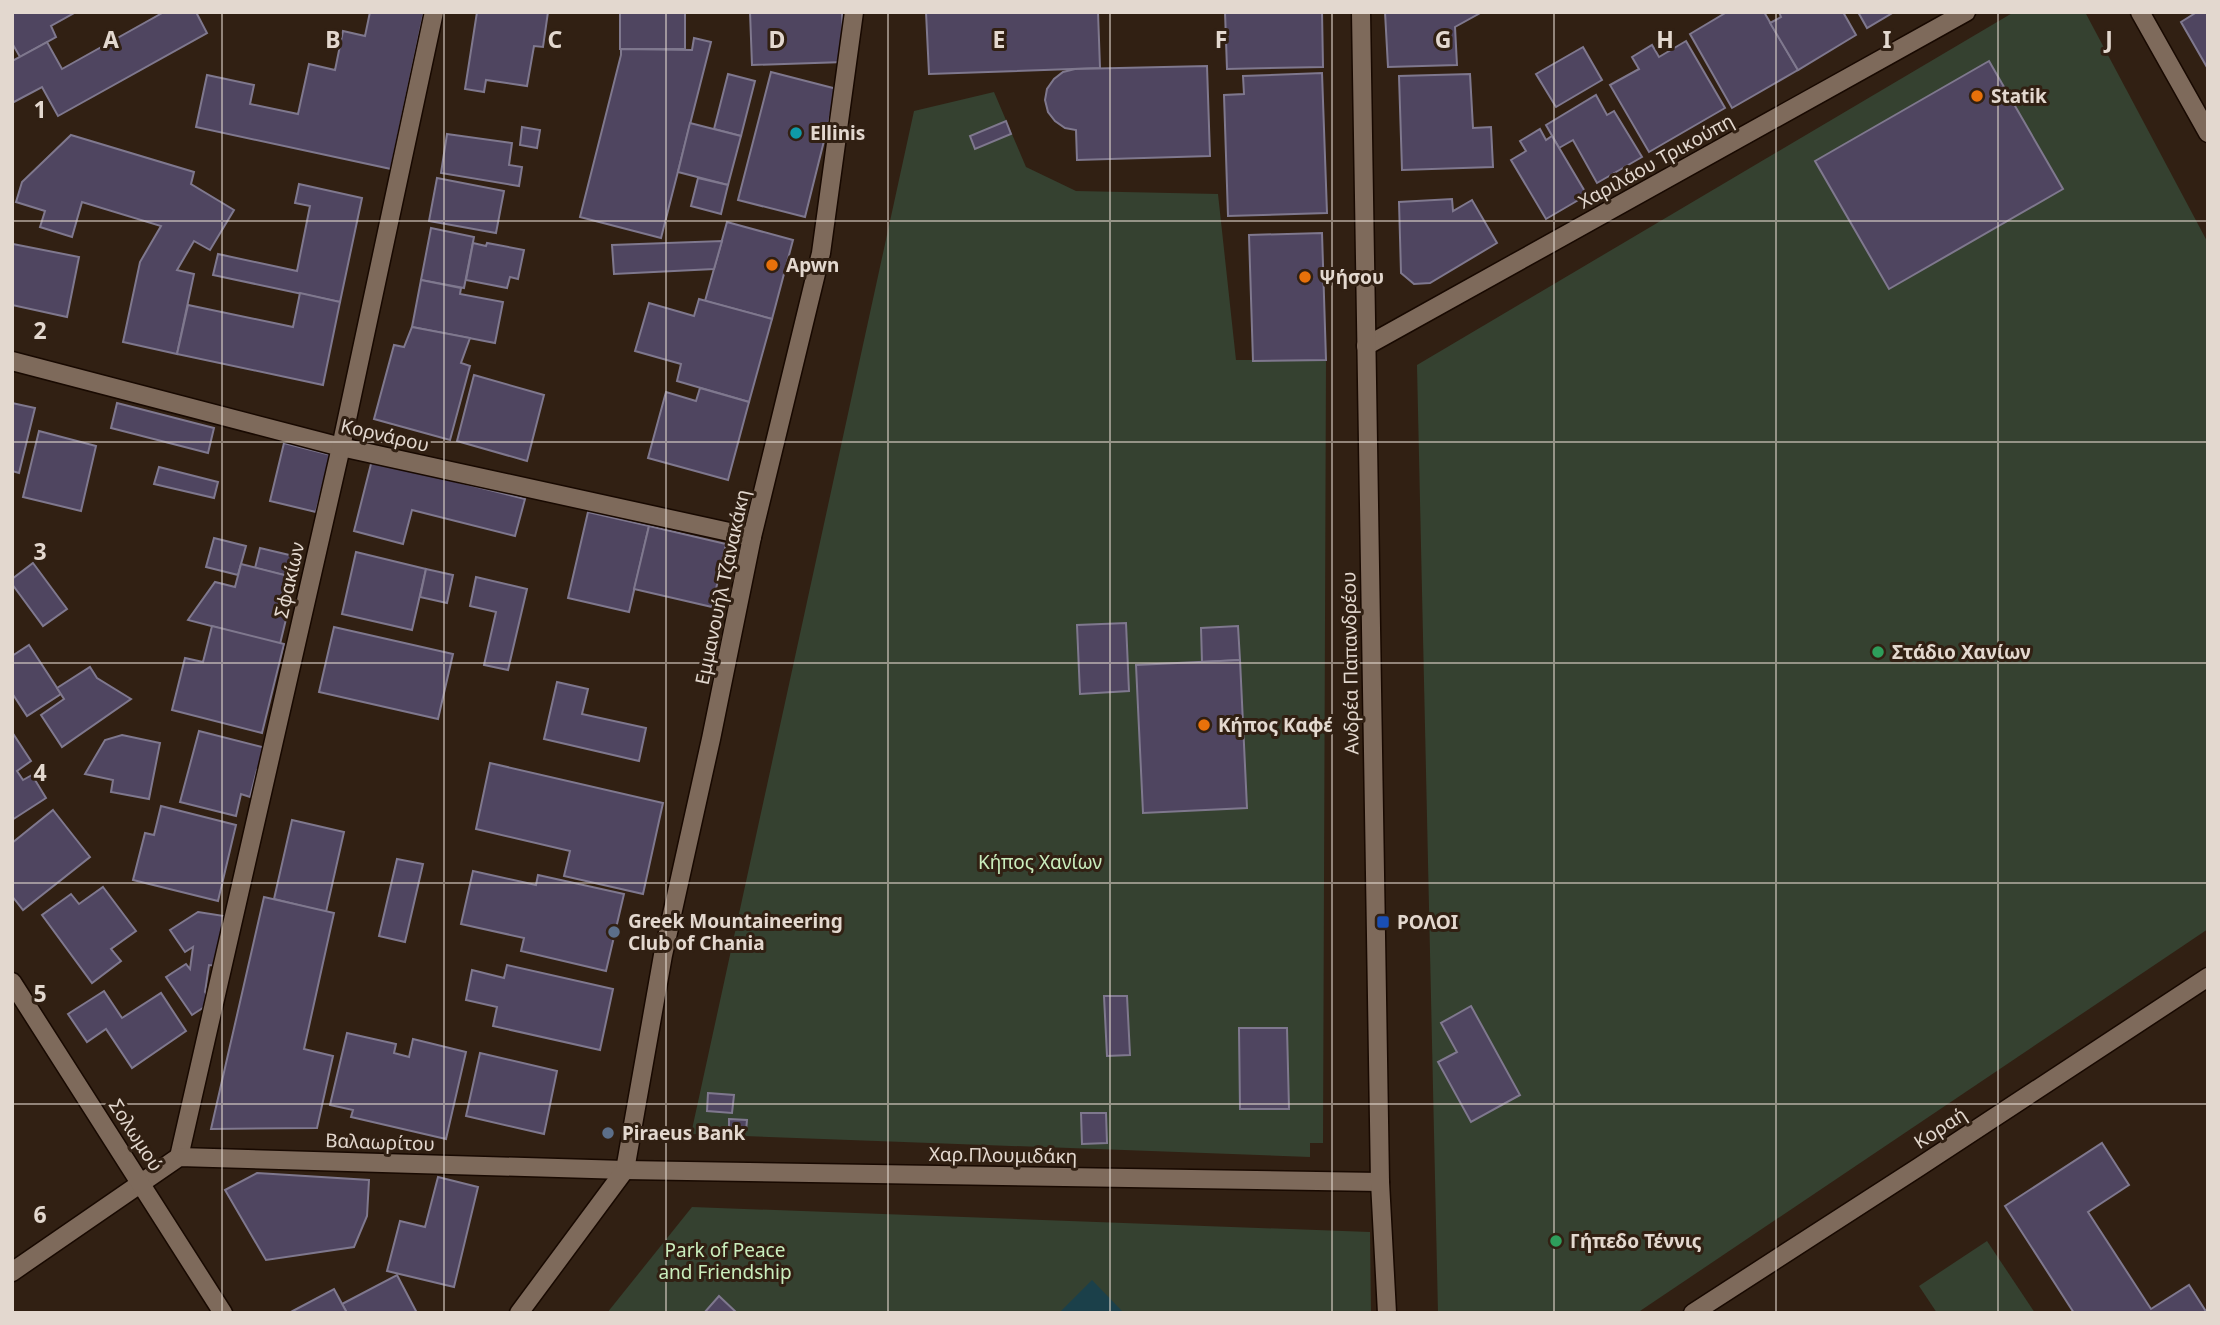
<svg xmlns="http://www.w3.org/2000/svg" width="2220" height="1325" viewBox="0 0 2220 1325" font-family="'Noto Sans',sans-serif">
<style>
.green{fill:#354130}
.water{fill:#1b404a}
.building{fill:#4f4560;stroke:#7f788e;stroke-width:2}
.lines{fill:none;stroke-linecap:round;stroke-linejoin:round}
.street-casing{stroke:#180901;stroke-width:21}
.secondary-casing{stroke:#180901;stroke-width:21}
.street{stroke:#7e6a5b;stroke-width:18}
.secondary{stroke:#7e6a5b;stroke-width:18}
.grid{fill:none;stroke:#e3d8cf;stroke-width:2;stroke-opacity:0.55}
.food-dot{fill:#e8710a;stroke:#312013;stroke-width:2.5}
.culture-dot{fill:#0f9aa8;stroke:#312013;stroke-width:2.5}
.leisure-dot{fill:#2e9e5b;stroke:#312013;stroke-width:2.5}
.transit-dot{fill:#1a4fb4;stroke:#312013;stroke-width:2.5}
.service-dot{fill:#5c6f8a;stroke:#312013;stroke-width:2.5}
.labels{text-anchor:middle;stroke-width:6;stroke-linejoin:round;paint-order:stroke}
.poi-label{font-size:19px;font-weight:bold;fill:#e3d8cf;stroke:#312013;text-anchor:start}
.street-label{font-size:19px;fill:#e3d8cf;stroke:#312013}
.park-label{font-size:19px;fill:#caeebd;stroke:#312013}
.grid-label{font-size:23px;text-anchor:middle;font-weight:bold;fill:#e3d8cf;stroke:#312013;stroke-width:6;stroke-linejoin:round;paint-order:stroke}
</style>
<rect width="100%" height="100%" fill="#312013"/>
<g class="green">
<polygon points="2014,12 2085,12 2208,243 2208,929 1637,1313 1438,1313 1417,365"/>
<polygon points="994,92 1026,167 1076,191 1218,194 1236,360 1326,360 1323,1143 1310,1143 1310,1157 691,1134 914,111"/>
<polygon points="692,1207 1370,1232 1371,1313 607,1313"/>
<polygon points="1987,1241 2035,1313 1937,1313 1919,1286"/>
</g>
<polygon class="water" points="1092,1280 1124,1313 1059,1313"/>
<g class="building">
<polygon points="12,12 76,12 51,26 56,37 20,57 12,43"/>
<polygon points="164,12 196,12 207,33 58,116 42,87 12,103 12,61 47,42 62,69"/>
<polygon points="370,12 424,12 391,169 196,127 207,75 254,85 250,104 298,114 309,64 335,70 343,31 365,36"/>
<polygon points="477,12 548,12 543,47 534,46 527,86 486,80 484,92 465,89"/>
<rect x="620" y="12" width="65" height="37"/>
<polygon points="750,12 842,12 844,62 752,65"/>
<polygon points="926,12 1098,12 1100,68 929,74"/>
<polygon points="1225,12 1322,12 1323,67 1227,69"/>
<polygon points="1385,12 1482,12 1455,27 1457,65 1388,67"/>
<polygon points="1727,12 1764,12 1798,70 1732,108 1690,34"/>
<polygon points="1779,12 1843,12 1856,35 1798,70 1770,23 1781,17"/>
<polygon points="1858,12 1894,12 1867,28"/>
<polygon points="2197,12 2208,12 2208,69 2181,22"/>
<polygon points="694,38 711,42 661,238 580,217 621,55 621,49 692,50"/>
<polygon points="1686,41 1725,108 1649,152 1610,85 1639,69 1632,57 1652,45 1659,57"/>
<polygon points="1583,47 1602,80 1556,107 1536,74"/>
<polygon points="1989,61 2063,189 1889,289 1815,161"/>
<polygon points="1207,66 1210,156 1077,160 1076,130 1065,128 1055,121 1048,112 1045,100 1047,89 1054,79 1063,72 1075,69"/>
<polygon points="771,72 837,89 805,217 738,200"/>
<polygon points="1322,73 1327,213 1228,216 1224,95 1244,94 1243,76"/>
<polygon points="728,74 755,81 741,136 714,129"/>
<polygon points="1470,74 1473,128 1491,127 1493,167 1402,170 1399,76"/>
<polygon points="1596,95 1607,115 1614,111 1642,157 1597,183 1573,140 1559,148 1546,125"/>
<polygon points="1006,121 1011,134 975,149 970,136"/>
<polygon points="690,123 741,136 728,185 678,172"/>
<polygon points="522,127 540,130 537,148 520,145"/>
<polygon points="1540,129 1546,140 1552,136 1587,195 1546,219 1511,160 1526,151 1520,141"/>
<polygon points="447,134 512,143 509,165 522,167 519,186 441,173"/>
<polygon points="71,135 194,172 191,184 234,210 210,250 194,241 177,270 194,274 177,354 123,342 140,262 161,226 82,202 72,237 40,227 45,211 16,202 22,182"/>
<polygon points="437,178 504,191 496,233 429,221"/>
<polygon points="698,178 728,185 721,214 691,206"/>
<polygon points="299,184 362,198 340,302 213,275 218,254 297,271 310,206 295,203"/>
<polygon points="1452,199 1453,211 1472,200 1497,243 1430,283 1414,284 1401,273 1399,202"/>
<polygon points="727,222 793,240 772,319 705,301"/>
<polygon points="431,228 474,237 464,288 421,280"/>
<polygon points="1322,233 1326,360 1253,361 1249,235"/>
<polygon points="722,241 714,269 614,274 612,245"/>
<polygon points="473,243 486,246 487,243 524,250 518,279 510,277 507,288 466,280"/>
<polygon points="13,244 79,257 67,317 12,305"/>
<polygon points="421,280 461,288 460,294 503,302 495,343 412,327"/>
<polygon points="300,293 340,302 323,385 177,354 188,305 293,327"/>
<polygon points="699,299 772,319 749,402 677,381 681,364 635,351 649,303 694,316"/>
<polygon points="412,327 470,338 461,363 470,366 450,440 374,419 394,345 404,347"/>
<polygon points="474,375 544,395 527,461 457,441"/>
<polygon points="700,388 749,402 728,480 648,458 666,392 696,401"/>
<polygon points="12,403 35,408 19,473 12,471"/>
<polygon points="117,403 214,428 208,453 111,428"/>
<polygon points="39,431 96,446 81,511 23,497"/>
<polygon points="284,443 331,455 316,512 270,501"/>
<polygon points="372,460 525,499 515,536 412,510 403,544 354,531"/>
<polygon points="159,467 218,482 214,498 154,484"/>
<polygon points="588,512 649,526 629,612 568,598"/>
<polygon points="649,526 726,544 712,607 634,589"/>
<polygon points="214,538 246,546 238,575 206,567"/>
<polygon points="260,548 302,558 296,578 255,568"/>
<polygon points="356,552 426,569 412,630 342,614"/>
<polygon points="33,563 67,609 43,626 12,584 12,579"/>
<polygon points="241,564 296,578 280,644 188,620 215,582 235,587"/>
<polygon points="426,569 453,575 447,603 420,597"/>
<polygon points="476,577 527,589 508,670 484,665 496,612 470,606"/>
<polygon points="1126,623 1129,691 1080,694 1077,625"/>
<polygon points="212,626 284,644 262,733 172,710 185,658 203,662"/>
<polygon points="1238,626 1240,660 1202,662 1201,628"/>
<polygon points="334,627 453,654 438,719 319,692"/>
<polygon points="29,645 61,694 27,716 12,693 12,656"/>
<polygon points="1240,660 1247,808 1143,813 1136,665"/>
<polygon points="90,667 97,678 131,699 62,747 41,715 64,699 57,688"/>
<polygon points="557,682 588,689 582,714 646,728 639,761 544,739"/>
<polygon points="199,731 266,748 260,771 257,770 250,797 241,794 236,816 180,802"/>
<polygon points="12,732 31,761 17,771 23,780 32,775 46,798 12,820"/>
<polygon points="122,735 160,743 149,799 111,792 113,780 85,774 105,740"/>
<polygon points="490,763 663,803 643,894 564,876 570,851 476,829"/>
<polygon points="161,806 236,825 218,901 133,880 145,833 154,835"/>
<polygon points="53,810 90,857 23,910 12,896 12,843"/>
<polygon points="292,820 344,832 326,912 274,899"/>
<polygon points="397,859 423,864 405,942 379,936"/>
<polygon points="473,871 536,885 538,875 624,894 606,971 521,951 524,938 461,924"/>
<polygon points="103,887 136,931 111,949 121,961 92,983 42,915 71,894 79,904"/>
<polygon points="264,897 334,913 304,1049 333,1056 317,1128 211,1129"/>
<polygon points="198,912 224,916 217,966 209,965 205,992 212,1002 192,1015 166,977 186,964 190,969 193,947 185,952 170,930"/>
<polygon points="507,965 613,989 600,1050 493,1026 497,1007 466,1000 472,970 504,978"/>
<polygon points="104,991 122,1018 161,993 186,1031 132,1068 106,1029 87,1042 68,1014"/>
<polygon points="1104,996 1127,996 1130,1055 1107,1056"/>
<polygon points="1471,1006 1520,1095 1471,1122 1438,1062 1457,1052 1441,1023"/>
<polygon points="1239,1028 1287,1028 1289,1109 1240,1109"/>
<polygon points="347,1033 396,1044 394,1053 409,1057 413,1039 466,1052 446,1139 351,1117 353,1110 330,1105"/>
<polygon points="480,1053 557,1071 544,1134 466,1116"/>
<polygon points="708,1093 734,1095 732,1113 707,1111"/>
<polygon points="1081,1113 1106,1113 1107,1143 1082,1144"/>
<polygon points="729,1119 747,1120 746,1131 729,1130"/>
<polygon points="2102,1143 2129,1185 2088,1212 2151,1309 2189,1285 2207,1313 2074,1313 2005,1206"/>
<polygon points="257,1173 369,1180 367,1216 354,1247 266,1260 225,1190"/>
<polygon points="438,1177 478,1187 454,1287 387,1271 400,1221 425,1227"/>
<polygon points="397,1275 417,1313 347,1313 342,1304"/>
<polygon points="334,1289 347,1313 289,1313"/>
<polygon points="719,1296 737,1313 704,1313"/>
</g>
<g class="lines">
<defs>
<g id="street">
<polyline points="1366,346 1966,12"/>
<polyline points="12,361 341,447 752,537"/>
<polyline points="179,1157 341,447 434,12"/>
<polyline points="12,1272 179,1157 625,1170 1380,1182"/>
<polyline points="1693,1313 1919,1167 2208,977"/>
</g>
<g id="secondary">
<polyline points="1361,12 1380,1182 1387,1313"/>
<polyline points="2140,12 2208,133"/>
<polyline points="12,982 223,1313"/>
<polyline points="519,1313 625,1170 663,955 711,739 752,537 821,253 854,12"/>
</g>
</defs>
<use href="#street" class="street-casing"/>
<use href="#secondary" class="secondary-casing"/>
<use href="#street" class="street"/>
<use href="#secondary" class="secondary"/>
</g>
<path class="grid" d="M 222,12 L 222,1313M 444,12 L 444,1313M 666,12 L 666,1313M 888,12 L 888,1313M 1110,12 L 1110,1313M 1332,12 L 1332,1313M 1554,12 L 1554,1313M 1776,12 L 1776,1313M 1998,12 L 1998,1313M 12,221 L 2208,221M 12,442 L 2208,442M 12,663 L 2208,663M 12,883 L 2208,883M 12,1104 L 2208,1104"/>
<g class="food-dot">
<circle cx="1977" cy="96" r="7"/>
<circle cx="772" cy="265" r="7"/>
<circle cx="1305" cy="277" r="7"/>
<circle cx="1204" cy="725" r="7"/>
</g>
<circle class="culture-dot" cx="796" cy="133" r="7"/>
<g class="leisure-dot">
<circle cx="1878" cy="652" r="7"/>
<circle cx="1556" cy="1241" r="7"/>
</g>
<rect class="transit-dot" x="1376" y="915" width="14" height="14" rx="3.5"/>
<g class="service-dot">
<circle cx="614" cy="932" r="7"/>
<circle cx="608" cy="1133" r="7"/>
</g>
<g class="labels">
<g class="poi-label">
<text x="1991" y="103">Statik</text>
<text x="810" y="140">Ellinis</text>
<text x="786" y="272">Apwn</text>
<text x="1319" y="284">Ψήσου</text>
<text x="1892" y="659">Στάδιο Χανίων</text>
<text x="1218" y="732">Κήπος Καφέ</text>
<text x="628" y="928">Greek Mountaineering<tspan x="628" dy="22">Club of Chania</tspan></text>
<text x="1397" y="929">ΡΟΛΟΙ</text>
<text x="622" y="1140">Piraeus Bank</text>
<text x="1570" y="1248">Γήπεδο Τέννις</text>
</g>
<g class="street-label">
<text transform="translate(1656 161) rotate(-29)" y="7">Χαριλάου Τρικούπη</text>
<text transform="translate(385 435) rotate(13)" y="7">Κορνάρου</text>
<text transform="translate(289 580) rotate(-77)" y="7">Σφακίων</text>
<text transform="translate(722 587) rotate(-78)" y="7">Εμμανουήλ Τζανακάκη</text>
<text transform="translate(1350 663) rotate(-91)" y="7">Ανδρέα Παπανδρέου</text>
<text transform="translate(1940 1128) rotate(-33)" y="7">Κοραή</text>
<text transform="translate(136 1135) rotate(57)" y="7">Σολωμού</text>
<text transform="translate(380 1142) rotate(2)" y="7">Βαλαωρίτου</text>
<text transform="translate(1003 1155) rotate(1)" y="7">Χαρ.Πλουμιδάκη</text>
</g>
<g class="park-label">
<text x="1040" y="869">Κήπος Χανίων</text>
<text x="725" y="1257">Park of Peace<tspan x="725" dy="22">and Friendship</tspan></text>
</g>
</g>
<g class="grid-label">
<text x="111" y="48">A</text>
<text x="333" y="48">B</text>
<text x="555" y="48">C</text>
<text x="777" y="48">D</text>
<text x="999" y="48">E</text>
<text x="1221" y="48">F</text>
<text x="1443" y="48">G</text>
<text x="1665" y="48">H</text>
<text x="1887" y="48">I</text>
<text x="2109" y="48">J</text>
<text x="40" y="118">1</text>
<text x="40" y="339">2</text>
<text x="40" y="560">3</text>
<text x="40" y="781">4</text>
<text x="40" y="1002">5</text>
<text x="40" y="1223">6</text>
</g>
<rect width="2220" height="1325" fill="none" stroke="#e3d8cf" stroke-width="28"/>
</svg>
